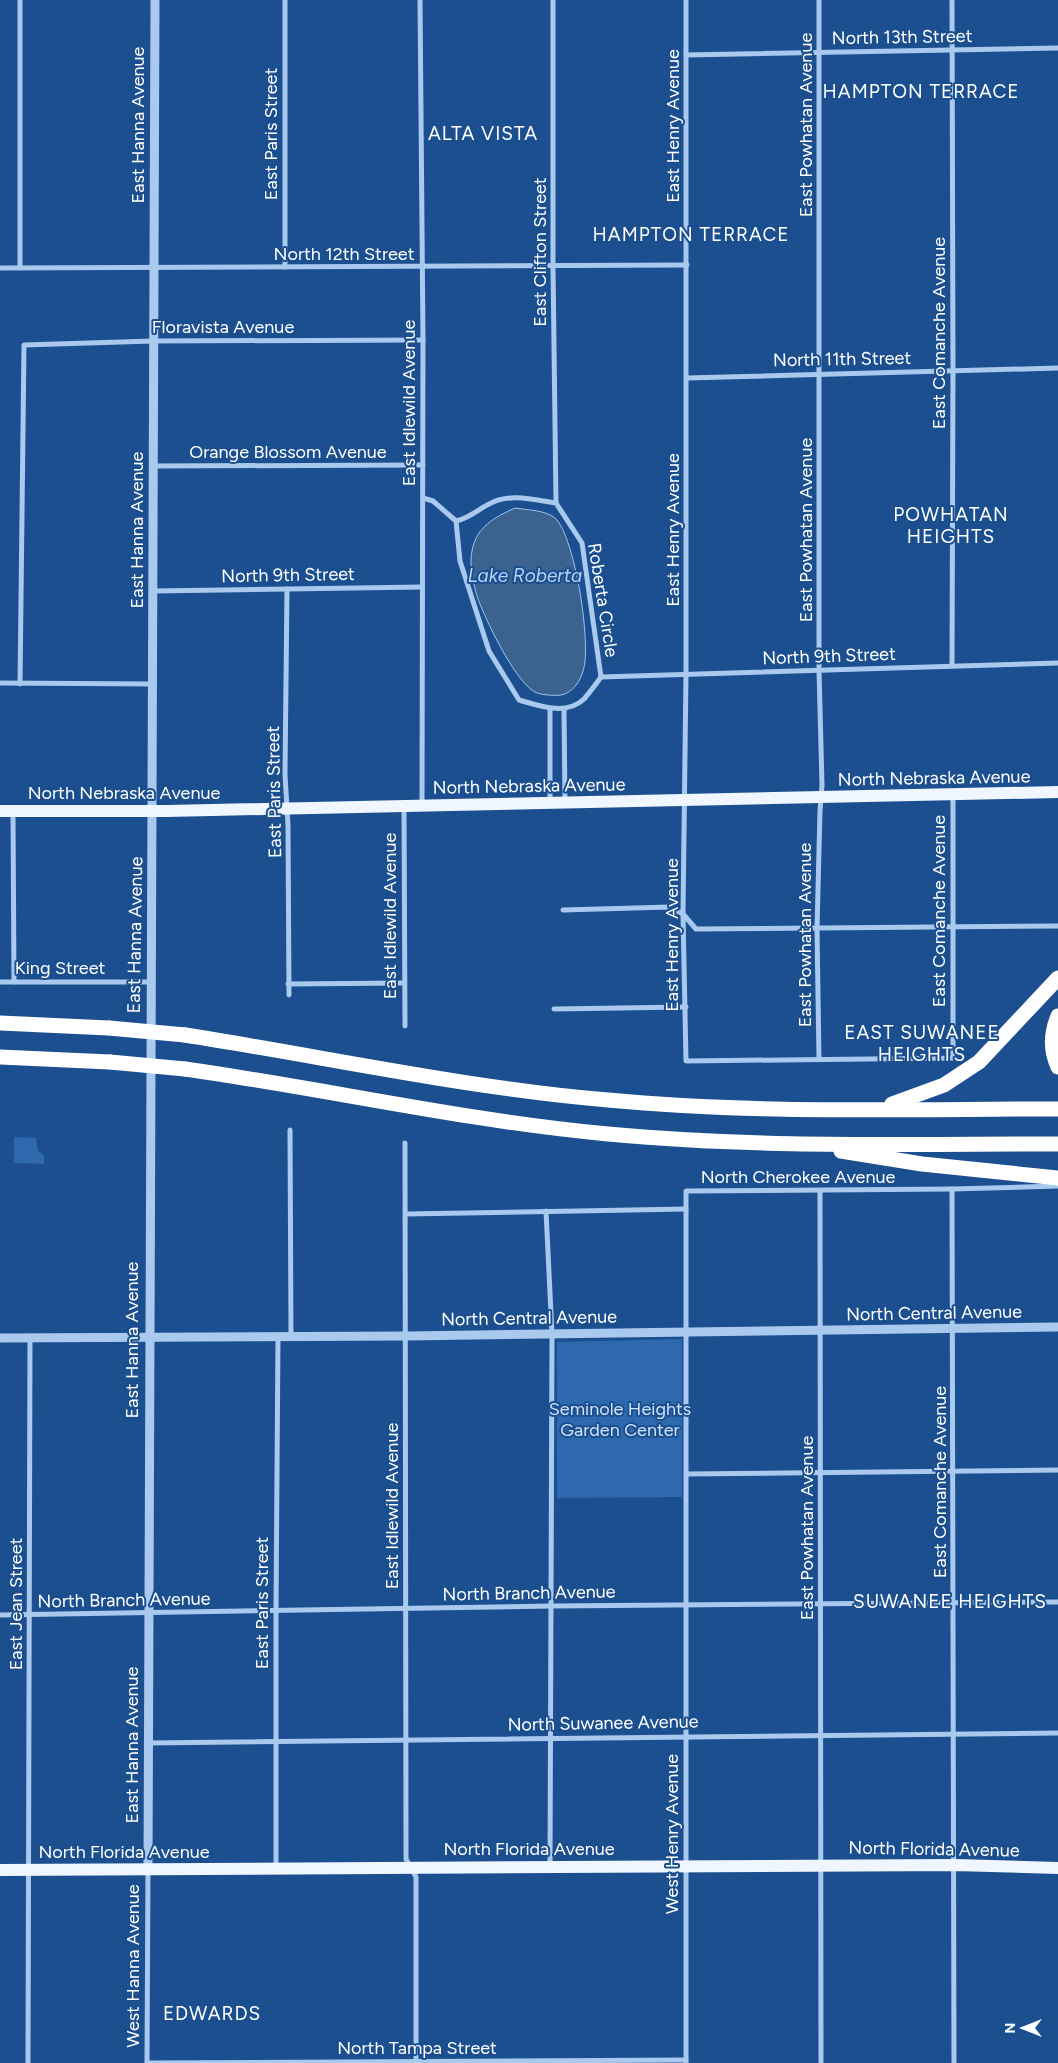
<svg xmlns="http://www.w3.org/2000/svg" width="1058" height="2063" viewBox="0 0 1058 2063" font-family="Figtree,sans-serif">
<style>
.green{fill:#2e69ad}
.water{fill:#3c6290;stroke:#9cc4f0}
.lines{fill:none;stroke-linecap:round;stroke-linejoin:round}
.minor{stroke:#a9c9ee;stroke-width:5}
.tertiary{stroke:#a9c9ee;stroke-width:9}
.primary{stroke:#f0f6ff;stroke-width:12}
.motorway{stroke:#fff;stroke-width:15}
.motorway-bridge{stroke:#fff;stroke-width:15}
.labels{text-anchor:middle;stroke-width:4;stroke-linejoin:round;paint-order:stroke}
.street-label{font-size:18px;fill:#fff;stroke:#1b4f8f}
.park-label{font-size:18px;fill:#cfe3fa;stroke:#1b4f8f}
.neighbourhood-label{font-size:19px;letter-spacing:1px;fill:#fff;stroke:#1b4f8f}
.water-label{font-size:19px;font-style:italic;fill:#b5d3f5;stroke:#1b4f8f}
</style>
<rect width="100%" height="100%" fill="#1b4f8f"/>
<g class="green">
<polygon points="14,1137 36,1138 38,1151 44,1155 44,1164 14,1163"/>
<polygon points="682,1339 682,1497 557,1498 557,1342"/>
</g>
<path class="water" d="M 515,508 C 528,510 545,510 555,518 C 575,536 592,646 583,671 C 580,682 572,693 561,695 C 555,696 540,695 535,692 C 515,682 484,617 477,596 C 473,582 469,565 472,551 C 476,527 495,517 515,508 Z"/>
<g class="lines">
<g class="minor">
<polyline points="285,0 285,267"/>
<polyline points="420,0 423,340 422,805"/>
<polyline points="553,0 553,267 556,503"/>
<polyline points="686,0 686,674 683,914 686,1061 953,1058 953,795"/>
<polyline points="952,0 953,370 952,665"/>
<polyline points="686,55 1058,48"/>
<polyline points="0,268 687,265"/>
<polyline points="20,268 20,0"/>
<polyline points="687,378 1058,368"/>
<polyline points="153,466 423,465"/>
<path d="M 423,498 L 433,501 L 456,521 L 460,561 L 489,651 L 519,700 C 540,706 566,716 584,699 C 590,692 596,684 601,677 L 582,543 L 556,503 C 535,500 510,493 491,503 C 478,509 470,518 456,521"/>
<polyline points="287,589 285,775 288,825 289,995"/>
<polyline points="153,591 422,587"/>
<polyline points="601,677 1058,663"/>
<polyline points="0,683 153,684"/>
<polyline points="20,684 24,345 153,341 423,340"/>
<polyline points="550,709 550,803"/>
<polyline points="564,709 565,803"/>
<polyline points="404,807 405,1026"/>
<polyline points="13,812 14,982"/>
<polyline points="563,910 670,907 683,914 696,929 1058,926"/>
<polyline points="0,982 150,982"/>
<polyline points="288,984 404,983"/>
<polyline points="554,1009 686,1007"/>
<polyline points="819,1059 817,929 820,811 822,785 819,670 819,0"/>
<polyline points="290,1130 291,1336"/>
<polyline points="405,1143 406,1847 406,1859 416,1877 416,2063"/>
<polyline points="952,1189 954,2063"/>
<polyline points="820,1191 821,2063"/>
<polyline points="546,1211 552,1334 550,1867"/>
<polyline points="406,1214 686,1209"/>
<polyline points="686,1474 1058,1470"/>
<polyline points="0,1615 552,1606 1058,1602"/>
<polyline points="147,1743 1058,1733"/>
<polyline points="276,1869 276,1611 278,1336"/>
<polyline points="28,2063 30,1338"/>
<polyline points="147,2063 686,2060"/>
<polyline points="147,2063 148,1870"/>
<polyline points="686,2063 686,1191 952,1189 1058,1186"/>
</g>
<g class="tertiary">
<polyline points="0,1338 406,1336 1058,1327"/>
<polyline points="148,1870 155,0"/>
</g>
<g class="primary">
<polyline points="0,811 167,811 1058,792"/>
<polyline points="0,1870 955,1865 1058,1868"/>
</g>
<g class="motorway">
<path d="M 1058,1016 C 1051,1033 1050,1050 1058,1067"/>
<polyline points="0,1023 109,1028"/>
<path d="M 185,1035 C 326,1057 466,1088 608,1100 C 757,1114 908,1109 1058,1109"/>
<polyline points="0,1057 110,1062"/>
<path d="M 185,1069 C 327,1089 466,1121 608,1134 C 757,1148 908,1144 1058,1144"/>
<polyline points="892,1104 944,1085 979,1062 1058,978"/>
<polyline points="841,1151 922,1164 1058,1178"/>
</g>
<g class="motorway-bridge">
<polyline points="109,1028 185,1035"/>
<polyline points="110,1062 185,1069"/>
</g>
</g>
<g class="labels">
<g class="street-label">
<text transform="translate(902 37) rotate(-1)" y="6">North 13th Street</text>
<text transform="translate(138 125) rotate(-90)" y="6">East Hanna Avenue</text>
<text transform="translate(806 125) rotate(-90)" y="6">East Powhatan Avenue</text>
<text transform="translate(673 126) rotate(-90)" y="6">East Henry Avenue</text>
<text transform="translate(271 134) rotate(-90)" y="6">East Paris Street</text>
<text transform="translate(540 252) rotate(-90)" y="6">East Clifton Street</text>
<text x="344" y="260">North 12th Street</text>
<text x="223" y="333">Floravista Avenue</text>
<text transform="translate(939 333) rotate(-90)" y="6">East Comanche Avenue</text>
<text transform="translate(842 359) rotate(-1)" y="6">North 11th Street</text>
<text transform="translate(409 403) rotate(-90)" y="6">East Idlewild Avenue</text>
<text x="288" y="458">Orange Blossom Avenue</text>
<text transform="translate(137 530) rotate(-90)" y="6">East Hanna Avenue</text>
<text transform="translate(673 530) rotate(-90)" y="6">East Henry Avenue</text>
<text transform="translate(806 530) rotate(-90)" y="6">East Powhatan Avenue</text>
<text transform="translate(288 575) rotate(-1)" y="6">North 9th Street</text>
<text transform="translate(603 600) rotate(81)" y="6">Roberta Circle</text>
<text transform="translate(829 656) rotate(-2)" y="6">North 9th Street</text>
<text transform="translate(934 778) rotate(-1)" y="6">North Nebraska Avenue</text>
<text transform="translate(529 786) rotate(-1)" y="6">North Nebraska Avenue</text>
<text transform="translate(274 792) rotate(-91)" y="6">East Paris Street</text>
<text x="124" y="799">North Nebraska Avenue</text>
<text transform="translate(939 911) rotate(-90)" y="6">East Comanche Avenue</text>
<text transform="translate(390 916) rotate(-90)" y="6">East Idlewild Avenue</text>
<text transform="translate(135 935) rotate(-89)" y="6">East Hanna Avenue</text>
<text transform="translate(672 935) rotate(-90)" y="6">East Henry Avenue</text>
<text transform="translate(805 935) rotate(-90)" y="6">East Powhatan Avenue</text>
<text x="60" y="974">King Street</text>
<text x="798" y="1183">North Cherokee Avenue</text>
<text transform="translate(934 1313) rotate(-1)" y="6">North Central Avenue</text>
<text transform="translate(529 1318) rotate(-1)" y="6">North Central Avenue</text>
<text transform="translate(132 1340) rotate(-90)" y="6">East Hanna Avenue</text>
<text transform="translate(940 1482) rotate(-90)" y="6">East Comanche Avenue</text>
<text transform="translate(392 1506) rotate(-90)" y="6">East Idlewild Avenue</text>
<text transform="translate(807 1528) rotate(-90)" y="6">East Powhatan Avenue</text>
<text transform="translate(529 1593) rotate(-1)" y="6">North Branch Avenue</text>
<text transform="translate(124 1600) rotate(-1)" y="6">North Branch Avenue</text>
<text transform="translate(262 1603) rotate(-90)" y="6">East Paris Street</text>
<text transform="translate(16 1604) rotate(-90)" y="6">East Jean Street</text>
<text transform="translate(603 1723) rotate(-1)" y="6">North Suwanee Avenue</text>
<text transform="translate(132 1745) rotate(-90)" y="6">East Hanna Avenue</text>
<text transform="translate(672 1834) rotate(-90)" y="6">West Henry Avenue</text>
<text x="529" y="1855">North Florida Avenue</text>
<text transform="translate(934 1849) rotate(1)" y="6">North Florida Avenue</text>
<text x="124" y="1858">North Florida Avenue</text>
<text transform="translate(133 1966) rotate(-90)" y="6">West Hanna Avenue</text>
<text x="417" y="2054">North Tampa Street</text>
</g>
<g class="park-label">
<text x="620" y="1415">Seminole Heights<tspan x="620" dy="21">Garden Center</tspan></text>
</g>
<g class="neighbourhood-label">
<text x="921" y="98">HAMPTON TERRACE</text>
<text x="483" y="140">ALTA VISTA</text>
<text x="691" y="241">HAMPTON TERRACE</text>
<text x="951" y="521">POWHATAN<tspan x="951" dy="22">HEIGHTS</tspan></text>
<text x="922" y="1039">EAST SUWANEE<tspan x="922" dy="22">HEIGHTS</tspan></text>
<text x="950" y="1608">SUWANEE HEIGHTS</text>
<text x="212" y="2020">EDWARDS</text>
</g>
<g class="water-label">
<text x="525" y="582">Lake Roberta</text>
</g>
</g>
<g transform="translate(1023 2028) rotate(270)" stroke="#1b4f8f" stroke-width="4" paint-order="stroke">
<path d="M0-4L9 19L0 12L-9 19Z" fill="#ffffff"/>
<text y="-8" font-size="14" font-weight="bold" text-anchor="middle" fill="#ffffff">N</text>
</g>
</svg>
